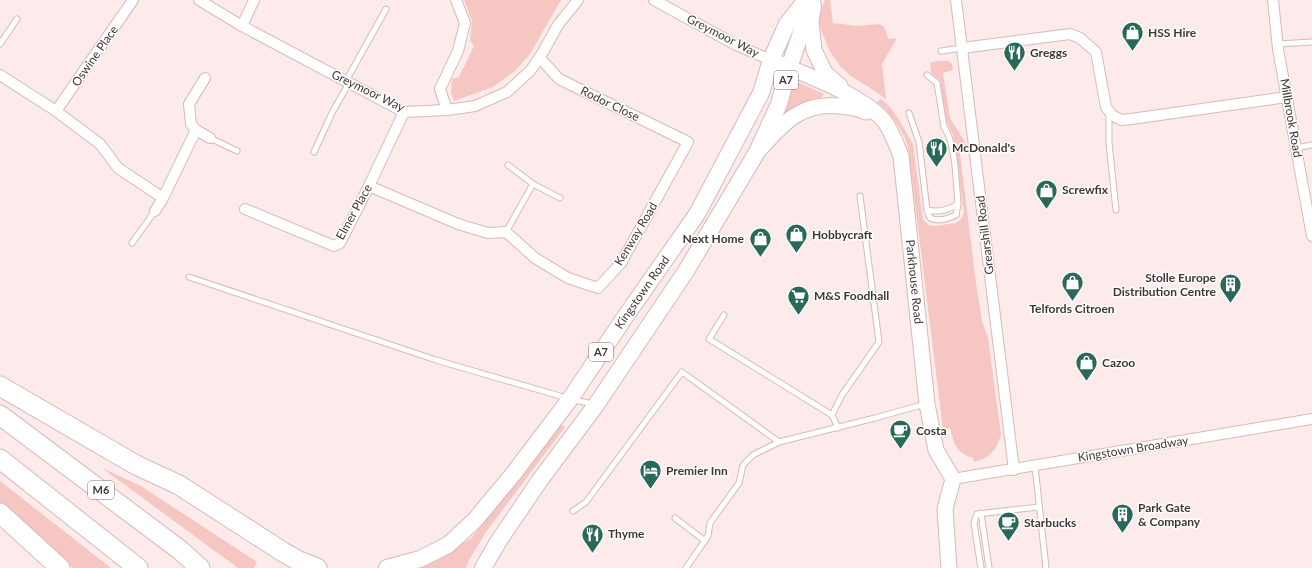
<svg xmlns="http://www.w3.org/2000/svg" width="1312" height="568" viewBox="0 0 1312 568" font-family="Lato,sans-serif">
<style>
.green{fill:#f5c6c2}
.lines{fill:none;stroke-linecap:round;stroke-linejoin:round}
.lane-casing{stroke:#d5bbb8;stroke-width:7}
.street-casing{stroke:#d5bbb8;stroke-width:12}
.secondary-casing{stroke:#d5bbb8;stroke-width:17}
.primary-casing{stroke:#d5bbb8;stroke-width:18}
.highway-casing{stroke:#d5bbb8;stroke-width:21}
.lane{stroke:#fff;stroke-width:5}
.street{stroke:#fff;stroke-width:10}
.secondary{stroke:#fff;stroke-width:15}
.primary{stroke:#fff;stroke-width:16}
.highway{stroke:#fff;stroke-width:19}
.labels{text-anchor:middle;stroke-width:3;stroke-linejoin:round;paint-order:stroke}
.shield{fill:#fff;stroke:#7b7372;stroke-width:1}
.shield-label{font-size:11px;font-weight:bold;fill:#423736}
.poi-label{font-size:12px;font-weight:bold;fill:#423736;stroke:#fff;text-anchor:start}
.street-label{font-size:12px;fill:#423736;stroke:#fff}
</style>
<rect width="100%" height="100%" fill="#fcebea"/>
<g class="green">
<polygon points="464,0 561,0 530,54 515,71 493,87 454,101 451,93 452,79 459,77 474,46 470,40 472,21"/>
<polygon points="825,0 830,0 833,23 859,26 879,24 884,27 887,34 888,39 897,38 882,64 886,99 873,90 851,76 840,66 829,50 818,22 821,10"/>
<path d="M 938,61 L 949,61 L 952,64 L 953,70 L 943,73 L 950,118 L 965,142 L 960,154 L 976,283 L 982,321 L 988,338 L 1001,435 C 995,452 991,457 974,462 L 973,458 C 956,452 954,445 950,428 L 943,429 L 910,163 C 909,157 909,150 907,144 C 902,128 890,113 877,102 L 881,99 L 889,106 L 899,120 L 913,144 L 923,220 L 929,225 L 934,226 L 956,223 L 961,219 L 964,213 L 953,135 L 945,119 L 940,80 L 931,73 L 930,63 Z"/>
<path d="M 795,81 L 824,94 L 822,97 C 803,100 794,107 779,119 Z"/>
<polygon points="557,423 565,427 486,532 469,560 466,568 418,568 436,561 471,538 486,520"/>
<polygon points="102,468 141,486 257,562 254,568 238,568"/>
<polygon points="0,481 111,568 73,568 0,505"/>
</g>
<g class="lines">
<defs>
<g id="lane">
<polyline points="0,44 17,19"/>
<polyline points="1278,44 1312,42"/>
<polyline points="941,51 962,48"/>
<polyline points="346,81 386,9"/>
<path d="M 909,113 L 919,142 L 927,210 C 938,213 948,210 958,204 C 956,184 956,143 944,127 L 937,83 L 927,75"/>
<polyline points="1109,114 1109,143 1116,210"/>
<polyline points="210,138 237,151"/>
<polyline points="1296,148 1312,145"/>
<polyline points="314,152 332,113 349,83"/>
<polyline points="508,165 533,184"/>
<path d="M 927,210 L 930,218 C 939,222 947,219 956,215 L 958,204"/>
<polyline points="506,232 533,184 560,198"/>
<polyline points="132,243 155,211"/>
<polyline points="189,277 436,360 570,399 593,404"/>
<polyline points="724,315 709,339 832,415"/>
<polyline points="838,428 832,415 842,395 879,342 860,196"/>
<polyline points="1035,466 1046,568"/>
<polyline points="573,511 586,502 682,372 779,442 875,418 925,404"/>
<polyline points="981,513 989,568"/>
<polyline points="675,518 705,541"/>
<polyline points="686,568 708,536 710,523 739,483 743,465 753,455 779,442"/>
<polyline points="981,568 974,523 977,514 1039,507"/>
</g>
<g id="street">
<polyline points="199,0 242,26 404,112 447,110 475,106 507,92 531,70 543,52 558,25 578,0"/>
<polyline points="654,0 736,45 771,60"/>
<polyline points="956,0 1014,470"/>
<polyline points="1273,0 1278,49 1312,236"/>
<polyline points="242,26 254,0"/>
<polyline points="962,48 1070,34 1080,38 1096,52 1106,107 1112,115 1121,120 1131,119 1287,97"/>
<polyline points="0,75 56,111 133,0"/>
<polyline points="447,110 440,89 458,51 465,23 456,0"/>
<polyline points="56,111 100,144 118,168 163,198 196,130 210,138"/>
<polyline points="196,130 191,124 189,104 205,78"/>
<polyline points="369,186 458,224 488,233 506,232 535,258 568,278 598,288 621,263 688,142 559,79 540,58"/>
<polyline points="245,209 334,246 340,243 369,186 404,112"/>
<polyline points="155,211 163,198"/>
<polyline points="953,479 1312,419"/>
</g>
<g id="secondary">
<polyline points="813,8 811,22 814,50 825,73 840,86"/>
<path id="s1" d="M 771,60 C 804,74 863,95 885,122 C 892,132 896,144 901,156 L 927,404 L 936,450 L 953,479 L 945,509 L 949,568"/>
<path d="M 761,148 C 784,122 802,102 840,106 C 850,107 858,108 866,112"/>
</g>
<g id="primary">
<path id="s2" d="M 387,568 L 420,559 L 448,545 L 475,520 L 514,473 L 570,399 L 625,317 L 697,214 L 761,93 L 771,60 L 787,24 L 806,0"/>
<polyline points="483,568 498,542 540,480 596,405 686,271 757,152 779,104 789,68 805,21 813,8 812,0"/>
</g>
<g id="highway">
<polyline points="0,386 136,465 179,485 283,552 299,561 317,568"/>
<polyline points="0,415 180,550 200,568"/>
<polyline points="0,459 138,568"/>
<polyline points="0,513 60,568"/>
</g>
</defs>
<use href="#lane" class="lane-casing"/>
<use href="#street" class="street-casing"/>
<use href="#secondary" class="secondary-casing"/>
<use href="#primary" class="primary-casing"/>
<use href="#highway" class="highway-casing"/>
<use href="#lane" class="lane"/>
<use href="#street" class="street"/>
<use href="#secondary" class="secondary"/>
<use href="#primary" class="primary"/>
<use href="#highway" class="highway"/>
</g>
<defs>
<symbol id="shop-pin" viewBox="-11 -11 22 30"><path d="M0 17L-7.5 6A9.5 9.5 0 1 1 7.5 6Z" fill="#286959" stroke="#fff"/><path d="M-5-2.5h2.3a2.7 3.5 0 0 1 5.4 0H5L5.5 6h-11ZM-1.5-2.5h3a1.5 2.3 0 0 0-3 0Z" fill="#fff"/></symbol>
<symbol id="restaurant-pin" viewBox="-11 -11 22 30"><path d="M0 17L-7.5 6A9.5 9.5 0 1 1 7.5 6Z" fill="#286959" stroke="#fff"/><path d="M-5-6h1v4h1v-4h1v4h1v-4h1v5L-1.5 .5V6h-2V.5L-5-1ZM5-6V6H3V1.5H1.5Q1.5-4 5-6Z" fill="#fff"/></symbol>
<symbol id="building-pin" viewBox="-11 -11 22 30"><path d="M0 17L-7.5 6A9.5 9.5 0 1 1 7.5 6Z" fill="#286959" stroke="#fff"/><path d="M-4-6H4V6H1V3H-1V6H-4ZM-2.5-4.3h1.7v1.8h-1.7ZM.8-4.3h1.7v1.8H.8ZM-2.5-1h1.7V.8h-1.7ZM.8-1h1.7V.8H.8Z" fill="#fff"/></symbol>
<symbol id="supermarket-pin" viewBox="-11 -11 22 30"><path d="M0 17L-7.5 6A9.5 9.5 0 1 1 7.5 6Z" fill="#286959" stroke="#fff"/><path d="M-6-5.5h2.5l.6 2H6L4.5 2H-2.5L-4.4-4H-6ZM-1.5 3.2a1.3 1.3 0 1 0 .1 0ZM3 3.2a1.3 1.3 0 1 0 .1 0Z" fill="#fff"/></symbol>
<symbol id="cafe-pin" viewBox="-11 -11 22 30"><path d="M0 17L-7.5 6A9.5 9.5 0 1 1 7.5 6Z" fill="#286959" stroke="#fff"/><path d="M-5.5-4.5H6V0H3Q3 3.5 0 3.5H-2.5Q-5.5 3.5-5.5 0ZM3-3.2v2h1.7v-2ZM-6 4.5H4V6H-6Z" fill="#fff"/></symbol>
<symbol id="hotel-pin" viewBox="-11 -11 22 30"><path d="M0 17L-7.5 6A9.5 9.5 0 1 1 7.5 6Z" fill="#286959" stroke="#fff"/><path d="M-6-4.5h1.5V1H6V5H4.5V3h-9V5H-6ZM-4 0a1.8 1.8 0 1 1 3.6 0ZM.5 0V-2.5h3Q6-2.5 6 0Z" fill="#fff"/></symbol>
</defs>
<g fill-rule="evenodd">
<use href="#shop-pin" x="1120" y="20" width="25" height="34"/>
<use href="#restaurant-pin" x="1002" y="40" width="25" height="34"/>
<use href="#restaurant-pin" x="924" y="136" width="25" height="34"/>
<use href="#shop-pin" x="1034" y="178" width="25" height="34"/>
<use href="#shop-pin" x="784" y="222" width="25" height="34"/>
<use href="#shop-pin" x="748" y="226" width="25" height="34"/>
<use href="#shop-pin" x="1060" y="270" width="25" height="34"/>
<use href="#building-pin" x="1218" y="272" width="25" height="34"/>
<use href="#supermarket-pin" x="786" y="284" width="25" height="34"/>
<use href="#shop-pin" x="1074" y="350" width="25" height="34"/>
<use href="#cafe-pin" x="888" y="418" width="25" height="34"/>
<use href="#hotel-pin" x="638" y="458" width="25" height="34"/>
<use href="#building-pin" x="1110" y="502" width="25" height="34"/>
<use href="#cafe-pin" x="996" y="510" width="25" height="34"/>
<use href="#restaurant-pin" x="580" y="522" width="25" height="34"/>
</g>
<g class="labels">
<g class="shield">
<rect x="774" y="71" width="24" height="18" rx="3"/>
<rect x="589" y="343" width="24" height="18" rx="3"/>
<rect x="88" y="481" width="26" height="18" rx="3"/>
</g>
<g class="shield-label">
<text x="786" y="84">A7</text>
<text x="601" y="356">A7</text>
<text x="101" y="494">M6</text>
</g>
<g class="poi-label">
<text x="1148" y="37">HSS Hire</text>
<text x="1030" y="57">Greggs</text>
<text x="952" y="152">McDonald's</text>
<text x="1062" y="194">Screwfix</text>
<text x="812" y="239">Hobbycraft</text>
<text x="744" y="243" text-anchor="end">Next Home</text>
<text x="1216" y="282" text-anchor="end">Stolle Europe<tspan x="1216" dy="14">Distribution Centre</tspan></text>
<text x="814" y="300">M&amp;S Foodhall</text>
<text x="1072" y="313" text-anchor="middle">Telfords Citroen</text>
<text x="1102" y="367">Cazoo</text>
<text x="916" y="435">Costa</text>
<text x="666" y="475">Premier Inn</text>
<text x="1138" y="512">Park Gate<tspan x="1138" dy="14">&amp; Company</tspan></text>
<text x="1024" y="527">Starbucks</text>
<text x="608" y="538">Thyme</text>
</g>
<g class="street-label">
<text transform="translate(723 36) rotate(27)" y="4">Greymoor Way</text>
<text transform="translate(95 56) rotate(-55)" y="4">Oswine Place</text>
<text transform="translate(368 91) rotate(26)" y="4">Greymoor Way</text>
<text transform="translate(610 104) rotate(26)" y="4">Rodor Close</text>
<text transform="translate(1291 118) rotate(80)" y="4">Millbrook Road</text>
<text transform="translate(354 212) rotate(-61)" y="4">Elmer Place</text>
<text transform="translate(636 234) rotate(-59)" y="4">Kenway Road</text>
<text transform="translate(985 235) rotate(-97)" y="4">Grearshill Road</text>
<text dy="4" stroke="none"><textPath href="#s1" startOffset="295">Parkhouse Road</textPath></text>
<text dy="4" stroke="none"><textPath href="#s2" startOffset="385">Kingstown Road</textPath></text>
<text transform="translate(1133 449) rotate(-9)" y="4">Kingstown Broadway</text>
</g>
</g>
</svg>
